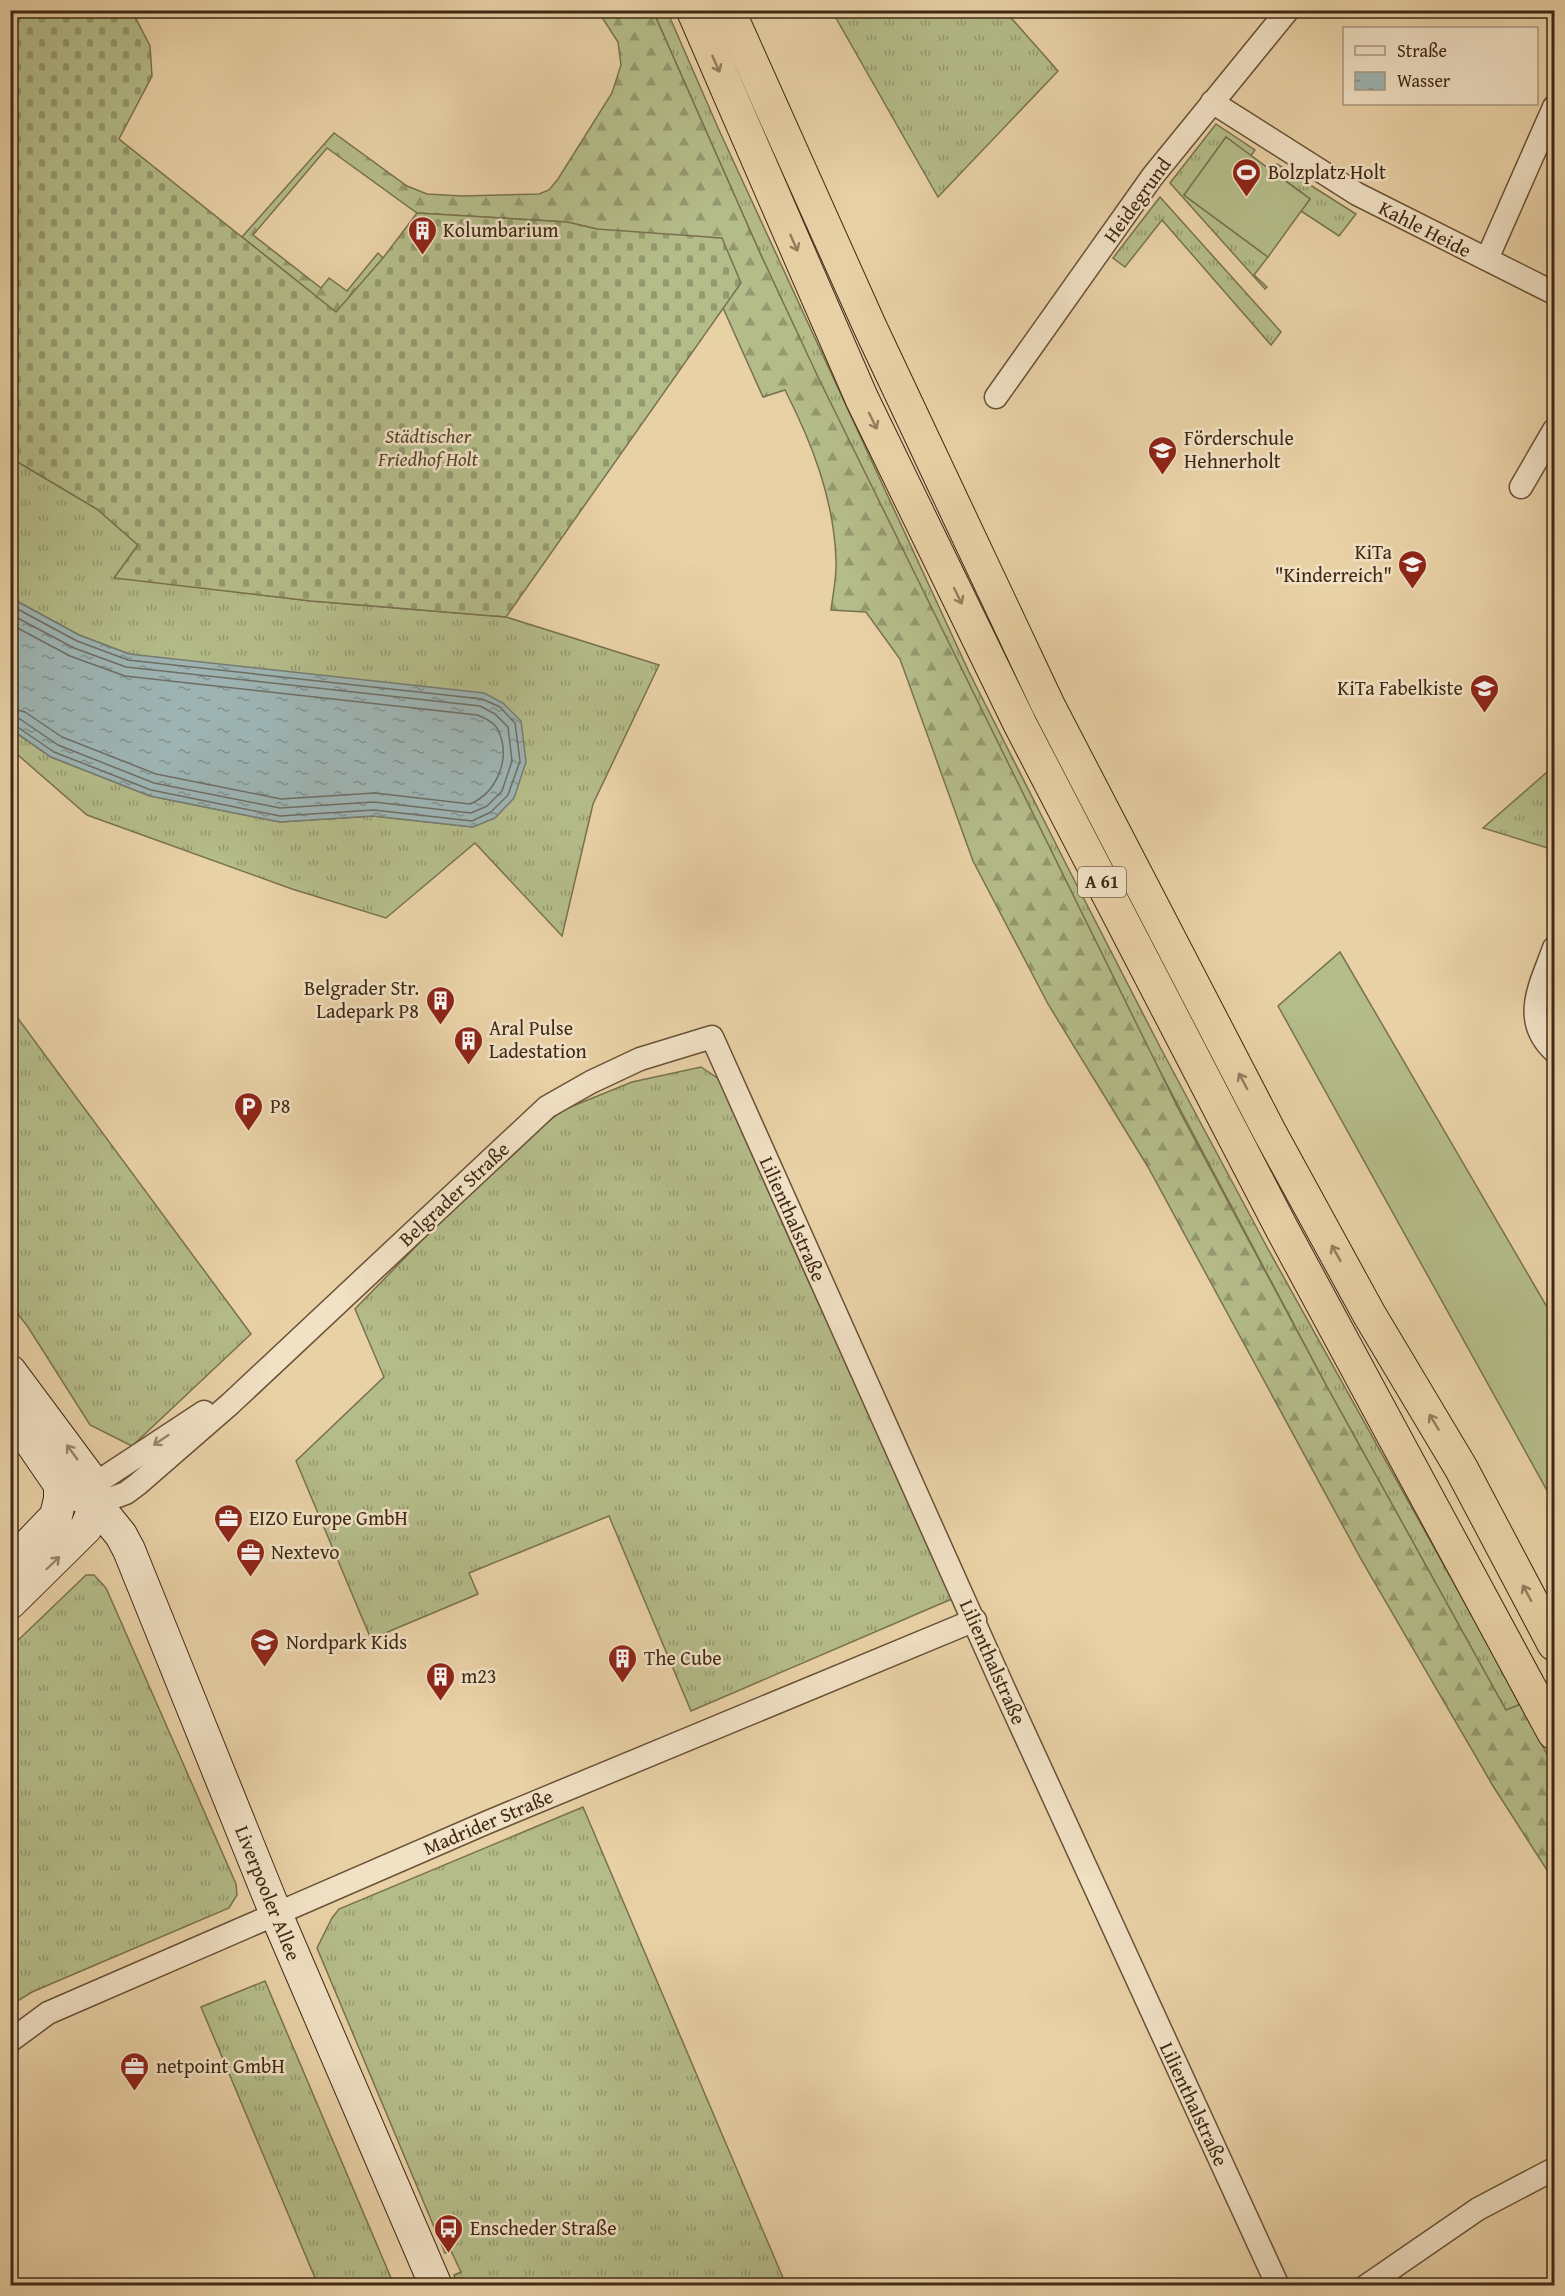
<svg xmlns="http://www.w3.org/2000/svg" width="1565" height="2296" viewBox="0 0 1565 2296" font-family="'Gentium Book Plus',serif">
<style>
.grass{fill:url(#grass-tufts);stroke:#79724e;stroke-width:1.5}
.forest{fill:url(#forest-firs);stroke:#79724e;stroke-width:1.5}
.cemetery{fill:url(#cemetery-stones);stroke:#79724e;stroke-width:1.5}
.garden{fill:#b4bc89;stroke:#79724e;stroke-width:1.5}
.water{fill:url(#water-ripples);stroke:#777c73;stroke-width:1.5}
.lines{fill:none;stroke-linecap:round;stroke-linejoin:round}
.shore{stroke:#6e6e64;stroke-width:1.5}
.street-casing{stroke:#695238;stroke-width:25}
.secondary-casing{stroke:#3e2814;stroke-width:34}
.highway-casing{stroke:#3e2814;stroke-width:35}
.street{stroke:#f1e1c5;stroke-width:22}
.secondary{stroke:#f1e1c5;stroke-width:32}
.highway{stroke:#e9d1a6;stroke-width:33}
.oneway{stroke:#947c5d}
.oneway2{stroke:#98846c}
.labels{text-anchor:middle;stroke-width:5;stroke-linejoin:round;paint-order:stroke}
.shield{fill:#f1e1c5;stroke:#746049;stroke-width:1.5}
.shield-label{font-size:18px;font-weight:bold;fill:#3e2814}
.poi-label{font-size:20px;fill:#3e2814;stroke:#f1e1c5;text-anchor:start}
.street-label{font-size:20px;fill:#3e2814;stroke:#f1e1c5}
.park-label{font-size:20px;font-style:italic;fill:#56462b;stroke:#f1e1c5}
</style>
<defs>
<pattern id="grass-tufts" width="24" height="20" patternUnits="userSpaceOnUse" patternTransform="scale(1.5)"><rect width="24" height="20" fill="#b4bc89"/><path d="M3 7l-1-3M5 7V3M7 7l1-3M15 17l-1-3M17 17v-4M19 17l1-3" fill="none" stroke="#94996f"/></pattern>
<pattern id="forest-firs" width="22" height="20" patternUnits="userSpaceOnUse" patternTransform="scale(1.5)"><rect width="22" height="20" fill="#b4bc89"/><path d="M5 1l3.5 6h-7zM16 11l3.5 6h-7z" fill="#94996f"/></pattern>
<pattern id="cemetery-stones" width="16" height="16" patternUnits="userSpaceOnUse" patternTransform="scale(1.5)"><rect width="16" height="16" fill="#b4bc89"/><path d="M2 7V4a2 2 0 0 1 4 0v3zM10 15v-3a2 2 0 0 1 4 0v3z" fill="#94996f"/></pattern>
<pattern id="water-ripples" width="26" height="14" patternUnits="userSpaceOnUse" patternTransform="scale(1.5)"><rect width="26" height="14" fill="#9db4b3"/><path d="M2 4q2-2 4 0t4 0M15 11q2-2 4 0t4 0" fill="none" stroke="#819290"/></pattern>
</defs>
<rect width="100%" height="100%" fill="#e9d1a6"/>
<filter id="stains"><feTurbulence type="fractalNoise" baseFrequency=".00333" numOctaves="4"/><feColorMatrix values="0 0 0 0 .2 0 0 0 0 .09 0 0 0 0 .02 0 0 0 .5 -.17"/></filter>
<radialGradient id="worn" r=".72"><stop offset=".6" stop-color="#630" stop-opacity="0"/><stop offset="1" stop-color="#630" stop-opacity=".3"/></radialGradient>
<g class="grass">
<polygon points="653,11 667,11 719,130 969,672 1065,862 1159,1045 1268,1249 1521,1704 1506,1711 1326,1385 984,739 760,253"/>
<polygon points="832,11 1005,11 1058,71 938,197"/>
<polygon points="1216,124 1255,150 1251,156 1226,137 1184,195 1268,257 1254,275 1267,287 1265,289 1170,183"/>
<polygon points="1277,164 1356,214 1339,236 1301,211 1310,199 1273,171"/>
<polygon points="1160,197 1281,332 1271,345 1162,220 1125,267 1113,258"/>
<polygon points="11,458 97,509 138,545 115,577 311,601 506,617 659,665 593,804 562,936 475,843 386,918 292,889 87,815 11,749 10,729 51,757 150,796 280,822 373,816 473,827 186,662 129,654 79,635 11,598"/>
<polygon points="1554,766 1554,850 1483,828"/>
<polygon points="11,1009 251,1334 132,1446 90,1425 28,1327 11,1305"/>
<polygon points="701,1067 719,1079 792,1245 954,1598 691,1711 609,1516 469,1573 478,1594 371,1639 296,1461 384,1377 355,1309 503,1157 563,1110 632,1082"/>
<polygon points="86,1575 94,1575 106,1588 236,1884 237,1895 229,1908 32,1992 11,2005 11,1647"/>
<polygon points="583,1807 786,2285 458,2285 454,2275 461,2272 451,2251 445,2253 317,1948 332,1918 339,1909"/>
<polygon points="265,1981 394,2285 318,2285 201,2007"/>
</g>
<path class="forest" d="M 598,11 L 653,11 L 760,253 L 818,377 L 1179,1110 L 1326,1385 L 1506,1710 L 1521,1704 L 1554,1768 L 1554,1881 L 1493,1786 L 1362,1561 L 1148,1167 L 1048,1004 L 973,861 L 900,659 L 866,612 L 831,610 C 833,594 837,576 836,560 C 834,499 812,443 785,390 L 763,397 L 723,308 L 597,229 L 567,222 L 417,213 L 327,148 L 253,235 L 321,288 L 329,278 L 347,291 L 378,253 L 383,258 L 337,313 L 242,237 L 334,133 L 407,186 L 427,194 L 462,196 L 539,194 L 549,190 L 558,179 L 612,93 L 621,65 L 618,42 Z"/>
<polygon class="cemetery" points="11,10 132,11 150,46 152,76 119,139 336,312 383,258 417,213 567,222 597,229 722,238 741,283 506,617 311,601 114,578 138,545 97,509 11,458"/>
<g class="garden">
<polygon points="1226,137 1310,199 1268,257 1184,195"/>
<polygon points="1340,952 1554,1319 1554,1503 1278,1006"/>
</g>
<polygon class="water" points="11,598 79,635 129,654 484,693 503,703 521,721 526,762 514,798 495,818 473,827 373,816 280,822 150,796 51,757 11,729"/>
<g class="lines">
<g class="shore">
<polyline points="10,605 77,641 128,660 482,699 500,707 515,723 520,761 508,795 491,812 472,821 374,810 280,816 151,790 54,752 16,726 10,725"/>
<polyline points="10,614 74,648 126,667 480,706 495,714 508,727 512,761 502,791 487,806 471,813 374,802 280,808 154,783 58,745 20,719 10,717"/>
<path d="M 10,624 L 70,656 L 125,676 L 477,715 C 485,718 496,723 499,732 C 511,760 496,793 470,804 L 375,793 L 281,799 L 156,774 L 62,737 L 25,712 L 10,708"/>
</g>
<defs>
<g id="street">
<polyline points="1212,102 1357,194 1554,293"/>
<polyline points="1487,259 1554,107"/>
<polyline points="996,397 1152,177 1288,10"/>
<polyline points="1521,487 1554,430"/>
<path d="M 1554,948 C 1541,985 1520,1019 1554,1051"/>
<polyline points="81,1493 204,1412"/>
<polyline points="96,1504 126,1493 138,1484 230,1404 547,1107 591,1082 640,1059 712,1037 1004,1689 1278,2286"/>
<polyline points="10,2041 48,2013 488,1822 975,1620"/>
<polyline points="1366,2286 1478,2209 1554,2169"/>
</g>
<g id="secondary">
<polyline points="10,1371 94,1484 96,1504 86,1528 10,1603"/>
<polyline points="10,1412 60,1485 60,1499 56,1516 10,1564"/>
<polyline points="60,1485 96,1504 121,1535 129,1550 276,1914 436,2286"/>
</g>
<g id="highway">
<polyline points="693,10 862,399 1020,724 1282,1229 1554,1733"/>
<polyline points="728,10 870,327 1048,705 1269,1131 1369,1314 1461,1468 1554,1644"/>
</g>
</defs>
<use href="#street" class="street-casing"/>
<use href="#secondary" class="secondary-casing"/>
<use href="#highway" class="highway-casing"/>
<use href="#street" class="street"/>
<use href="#secondary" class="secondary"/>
<use href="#highway" class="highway"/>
</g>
<defs><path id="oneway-shaft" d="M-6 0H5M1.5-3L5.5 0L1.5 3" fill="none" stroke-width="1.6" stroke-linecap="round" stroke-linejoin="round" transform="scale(1.5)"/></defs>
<g class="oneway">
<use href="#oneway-shaft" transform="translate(716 64) rotate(66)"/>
<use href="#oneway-shaft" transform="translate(794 243) rotate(66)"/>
<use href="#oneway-shaft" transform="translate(873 421) rotate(64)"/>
<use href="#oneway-shaft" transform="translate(958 596) rotate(64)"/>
<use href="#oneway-shaft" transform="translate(1243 1081) rotate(-118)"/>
<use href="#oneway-shaft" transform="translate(1336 1253) rotate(-119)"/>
<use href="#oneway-shaft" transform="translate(1434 1422) rotate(-121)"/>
<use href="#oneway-shaft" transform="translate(1527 1593) rotate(-118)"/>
</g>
<g class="oneway2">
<use href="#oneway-shaft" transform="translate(161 1440) rotate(146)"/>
<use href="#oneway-shaft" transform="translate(72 1452) rotate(-126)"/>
<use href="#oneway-shaft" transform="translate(53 1563) rotate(-44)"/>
</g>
<defs>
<symbol id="stadium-pin" viewBox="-11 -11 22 30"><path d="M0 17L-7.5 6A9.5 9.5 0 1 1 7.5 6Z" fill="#8f2418" stroke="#f1e1c5"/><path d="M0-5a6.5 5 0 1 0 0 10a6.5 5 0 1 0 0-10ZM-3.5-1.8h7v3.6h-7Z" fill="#fff"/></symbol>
<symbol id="building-pin" viewBox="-11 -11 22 30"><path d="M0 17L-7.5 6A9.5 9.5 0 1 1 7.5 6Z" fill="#8f2418" stroke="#f1e1c5"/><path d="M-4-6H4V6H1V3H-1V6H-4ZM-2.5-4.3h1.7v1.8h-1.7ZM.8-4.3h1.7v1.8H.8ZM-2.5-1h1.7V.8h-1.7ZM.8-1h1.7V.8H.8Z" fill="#fff"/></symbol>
<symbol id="school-pin" viewBox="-11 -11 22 30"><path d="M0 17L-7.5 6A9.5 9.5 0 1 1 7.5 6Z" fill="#8f2418" stroke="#f1e1c5"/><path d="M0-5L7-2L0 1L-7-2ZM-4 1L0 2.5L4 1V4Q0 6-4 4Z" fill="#fff"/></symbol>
<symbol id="parking-pin" viewBox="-11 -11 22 30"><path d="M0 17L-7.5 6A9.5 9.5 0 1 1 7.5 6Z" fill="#8f2418" stroke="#f1e1c5"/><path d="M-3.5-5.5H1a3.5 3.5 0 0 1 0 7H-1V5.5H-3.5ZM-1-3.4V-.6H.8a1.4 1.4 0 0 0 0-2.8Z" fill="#fff"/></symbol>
<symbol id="office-pin" viewBox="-11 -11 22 30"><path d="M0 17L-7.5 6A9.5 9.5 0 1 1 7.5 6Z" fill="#8f2418" stroke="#f1e1c5"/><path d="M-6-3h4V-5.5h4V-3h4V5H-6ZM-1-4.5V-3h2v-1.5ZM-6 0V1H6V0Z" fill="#fff"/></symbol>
<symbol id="bus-pin" viewBox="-11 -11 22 30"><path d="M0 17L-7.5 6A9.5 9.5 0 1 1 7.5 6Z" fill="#8f2418" stroke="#f1e1c5"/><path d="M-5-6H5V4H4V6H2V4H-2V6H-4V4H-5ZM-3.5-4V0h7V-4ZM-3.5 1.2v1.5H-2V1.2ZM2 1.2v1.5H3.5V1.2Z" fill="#fff"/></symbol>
</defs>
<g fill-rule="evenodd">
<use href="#stadium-pin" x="1230" y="156" width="33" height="45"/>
<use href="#building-pin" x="406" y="214" width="33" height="45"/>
<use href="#school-pin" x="1146" y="434" width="33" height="45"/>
<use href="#school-pin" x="1396" y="548" width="33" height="45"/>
<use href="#school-pin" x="1468" y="672" width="33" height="45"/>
<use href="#building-pin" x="424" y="984" width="33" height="45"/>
<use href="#building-pin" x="452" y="1024" width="33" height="45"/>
<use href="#parking-pin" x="232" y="1090" width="33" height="45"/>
<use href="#office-pin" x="212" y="1502" width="33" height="45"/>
<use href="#office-pin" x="234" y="1536" width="33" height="45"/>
<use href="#school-pin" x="248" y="1626" width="33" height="45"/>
<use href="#building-pin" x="606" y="1642" width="33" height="45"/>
<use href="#building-pin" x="424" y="1660" width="33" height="45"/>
<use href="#office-pin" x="118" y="2050" width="33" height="45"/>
<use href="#bus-pin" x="432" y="2212" width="33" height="45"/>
</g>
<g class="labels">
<rect class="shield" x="1078" y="867" width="48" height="30" rx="4.5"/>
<g class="shield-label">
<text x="1102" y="888">A 61</text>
</g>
<g class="poi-label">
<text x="1268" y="179">Bolzplatz Holt</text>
<text x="443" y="237">Kolumbarium</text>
<text x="1184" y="445">Förderschule<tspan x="1184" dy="23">Hehnerholt</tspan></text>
<text x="1392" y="559" text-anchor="end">KiTa<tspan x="1392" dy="23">"Kinderreich"</tspan></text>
<text x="1463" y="695" text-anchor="end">KiTa Fabelkiste</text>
<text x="419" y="995" text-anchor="end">Belgrader Str.<tspan x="419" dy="23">Ladepark P8</tspan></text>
<text x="489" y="1035">Aral Pulse<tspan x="489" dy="23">Ladestation</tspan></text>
<text x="270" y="1113">P8</text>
<text x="249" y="1525">EIZO Europe GmbH</text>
<text x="271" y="1559">Nextevo</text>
<text x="286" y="1649">Nordpark Kids</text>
<text x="644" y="1665">The Cube</text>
<text x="461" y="1683">m23</text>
<text x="156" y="2073">netpoint GmbH</text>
<text x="470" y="2235">Enscheder Straße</text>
</g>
<g class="street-label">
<text transform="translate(1137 200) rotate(-54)" y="7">Heidegrund</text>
<text transform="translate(1425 229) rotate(27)" y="7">Kahle Heide</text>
<text transform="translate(454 1194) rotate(-43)" y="7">Belgrader Straße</text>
<text transform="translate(793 1219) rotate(66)" y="7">Lilienthalstraße</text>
<text transform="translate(993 1662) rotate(66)" y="7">Lilienthalstraße</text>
<text transform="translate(488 1822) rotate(-23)" y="7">Madrider Straße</text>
<text transform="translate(268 1893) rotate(68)" y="7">Liverpooler Allee</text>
<text transform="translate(1194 2104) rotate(65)" y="7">Lilienthalstraße</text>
</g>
<g class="park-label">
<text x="428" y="443">Städtischer<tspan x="428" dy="23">Friedhof Holt</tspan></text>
</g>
</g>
<rect width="1565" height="2296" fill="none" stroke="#e9d1a6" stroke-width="36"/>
<rect x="12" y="12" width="1541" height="2272" fill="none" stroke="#3e2814" stroke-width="3"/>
<rect x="18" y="18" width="1529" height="2260" fill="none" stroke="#3e2814" stroke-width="1.5"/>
<rect x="1343" y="27" width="195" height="78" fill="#f1e1c5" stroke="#a9977e" stroke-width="1.5"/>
<rect x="1355" y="46" width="30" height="9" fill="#f1e1c5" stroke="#a9977e" stroke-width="1.5"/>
<text x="1397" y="57" font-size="18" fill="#3e2814">Straße</text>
<rect x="1355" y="72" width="30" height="18" fill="url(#water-ripples)" stroke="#a9977e" stroke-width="1.5"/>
<text x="1397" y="87" font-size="18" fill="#3e2814">Wasser</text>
<rect width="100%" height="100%" filter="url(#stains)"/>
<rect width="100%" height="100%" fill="url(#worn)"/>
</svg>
